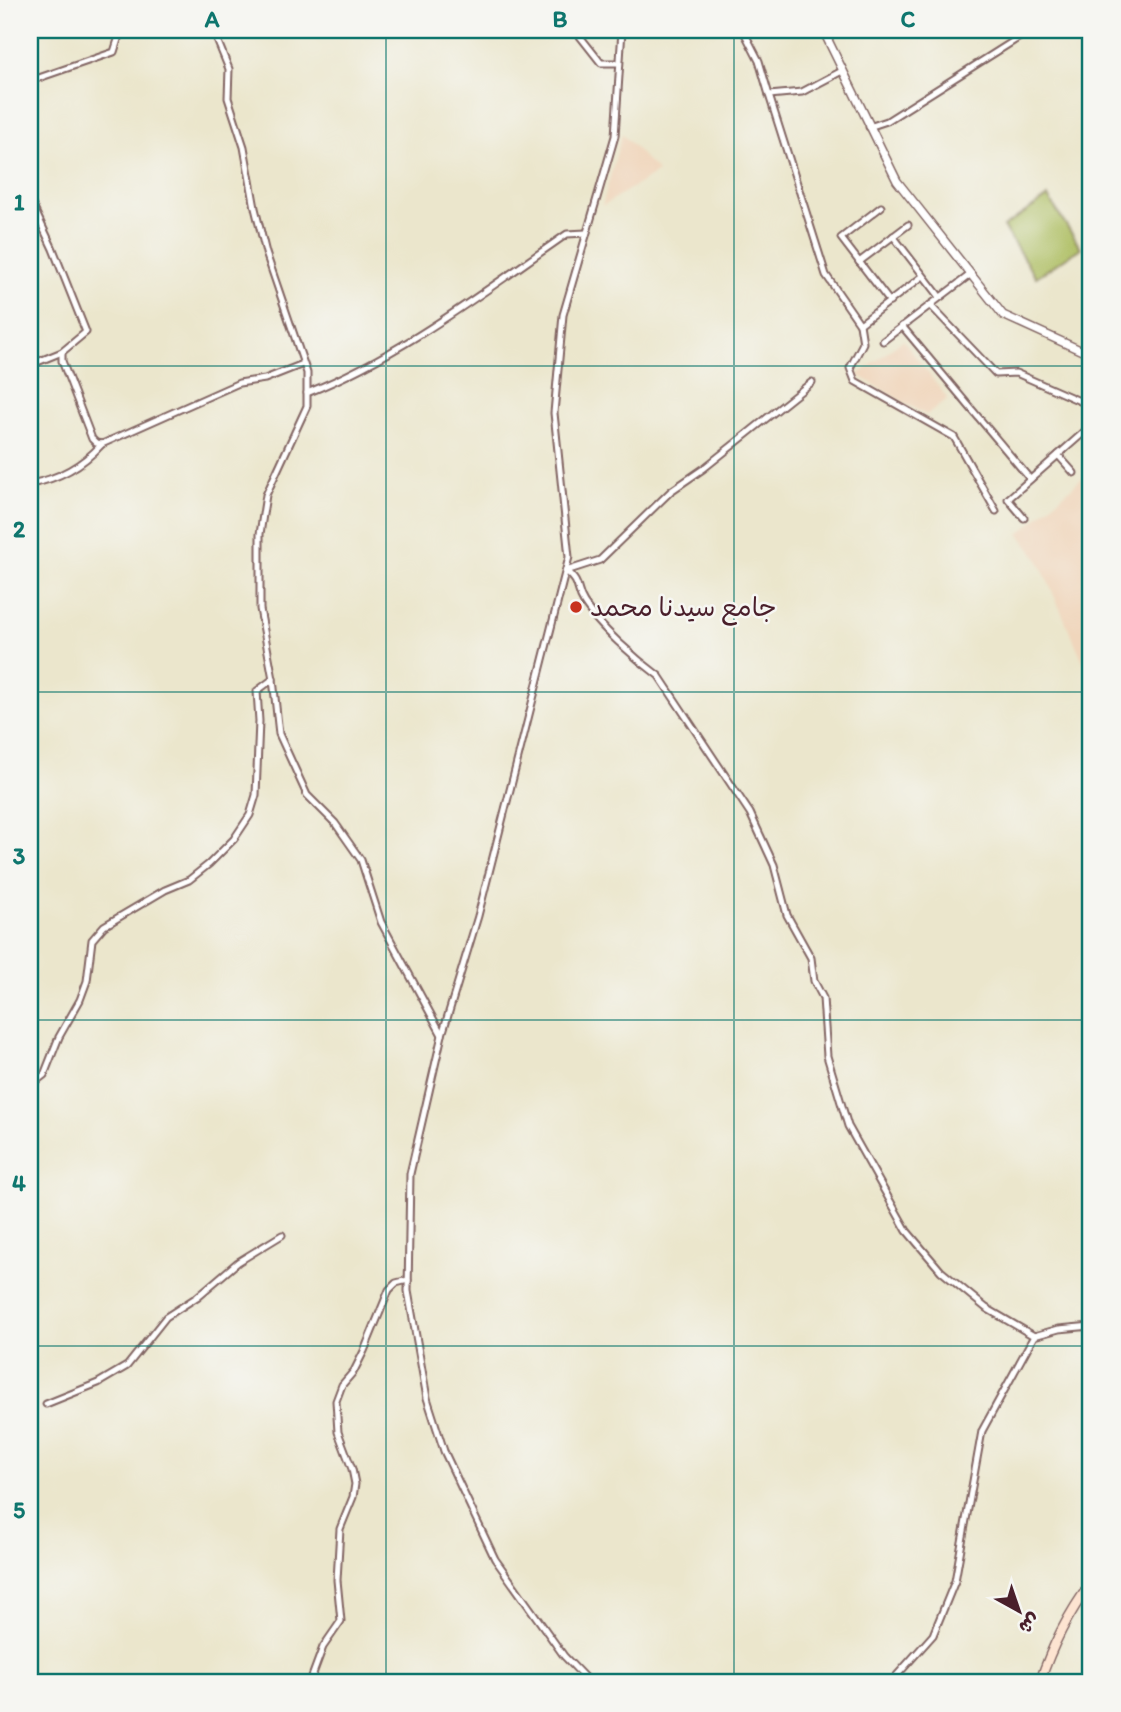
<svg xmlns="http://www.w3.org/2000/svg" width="1121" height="1712" viewBox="0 0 1121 1712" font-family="Itim,'Playpen Sans Arabic',sans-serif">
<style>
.built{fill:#f0d6bc}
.green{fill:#adbe62;stroke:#7c6e46;stroke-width:2}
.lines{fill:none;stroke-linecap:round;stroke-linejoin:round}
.minor-casing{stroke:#826563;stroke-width:9}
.tertiary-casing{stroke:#826563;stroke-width:10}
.secondary-casing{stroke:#826563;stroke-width:11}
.minor{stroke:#fff;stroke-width:5}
.tertiary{stroke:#fff;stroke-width:7}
.secondary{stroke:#fde4d1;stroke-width:8}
.grid{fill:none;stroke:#0f766e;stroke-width:2;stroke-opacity:0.55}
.poi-dot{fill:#c8321e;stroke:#f6f6f2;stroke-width:2.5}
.labels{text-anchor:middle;stroke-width:5;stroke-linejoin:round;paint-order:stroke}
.poi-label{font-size:26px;fill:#4a1f2b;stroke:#f6f6f2;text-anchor:start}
.neatline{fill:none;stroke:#0f766e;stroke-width:2.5}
.grid-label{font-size:23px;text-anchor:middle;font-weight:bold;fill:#0f766e}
</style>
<rect width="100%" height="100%" fill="#f6f6f2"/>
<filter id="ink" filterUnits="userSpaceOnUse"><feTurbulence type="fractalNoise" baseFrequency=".0143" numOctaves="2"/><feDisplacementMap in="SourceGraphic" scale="14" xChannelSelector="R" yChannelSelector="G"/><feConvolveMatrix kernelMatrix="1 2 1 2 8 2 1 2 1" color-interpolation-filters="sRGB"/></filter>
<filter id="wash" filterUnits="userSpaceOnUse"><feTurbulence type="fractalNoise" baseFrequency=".00686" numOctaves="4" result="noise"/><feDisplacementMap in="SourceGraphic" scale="28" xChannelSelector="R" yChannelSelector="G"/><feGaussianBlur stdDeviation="1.57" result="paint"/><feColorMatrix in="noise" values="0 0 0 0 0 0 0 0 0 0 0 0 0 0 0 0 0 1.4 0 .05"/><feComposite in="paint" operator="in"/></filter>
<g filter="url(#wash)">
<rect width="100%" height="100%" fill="#ebe6cc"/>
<g class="built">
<polygon points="622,134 658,172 602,206"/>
<polygon points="903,340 948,399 926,415 858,375"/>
<polygon points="1091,470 1091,679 1038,559 1019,534"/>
</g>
<polygon class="green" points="1048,197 1081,248 1036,277 1003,227"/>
</g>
<g filter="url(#ink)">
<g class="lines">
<defs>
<g id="minor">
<polyline points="213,30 229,69 228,98 244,147 255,208 266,253 307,373 307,406 266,495 260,534 260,609 273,679 279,734 307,795 335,823 361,860 381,922 442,1035"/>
<polyline points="575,30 601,63 618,63"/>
<polyline points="743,30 759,61 769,95 802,92 842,71"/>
<polyline points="30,81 114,52 121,30"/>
<polyline points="769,95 826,275 860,324 863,343 850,368 855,381 954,437 996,511"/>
<polyline points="869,127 887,121 1031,30"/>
<polyline points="30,200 53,249 86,332 62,352 62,361 92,439 96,443 102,444 239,383 265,379 303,364"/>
<polyline points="881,207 841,238 890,302"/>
<polyline points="893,236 940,297"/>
<polyline points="859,262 908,225"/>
<polyline points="930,305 996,374 1016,373 1091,406"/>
<polyline points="860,324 923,276"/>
<polyline points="902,326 1030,479"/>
<polyline points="883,341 971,274"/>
<polyline points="30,365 62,352"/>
<path d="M 812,382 L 703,469 L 671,491 L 600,560 L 566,571 C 582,584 575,589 584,603 C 600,628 636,659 659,676 L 750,813 L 774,865 L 787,915 L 811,958 L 814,981 L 823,998 L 827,1056 L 848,1126 L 907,1231 L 941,1271 L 986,1308 L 1034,1336"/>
<path d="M 307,393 C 402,355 483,292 567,234 L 586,233"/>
<polyline points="1058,455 1074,473"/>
<path d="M 30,484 C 59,479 82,466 102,444"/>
<polyline points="1024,518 1008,499 1091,426"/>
<polyline points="30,1086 44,1075 59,1037 80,1000 87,981 92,940 104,926 165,890 189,880 209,864 234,839 250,815 256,795 259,721 257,691 273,679"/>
<polyline points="46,1404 98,1383 127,1366 166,1317 197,1297 238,1262 282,1235"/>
<polyline points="34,1682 39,1679"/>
<polyline points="310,1682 323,1647 341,1621 337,1580 340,1529 353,1497 355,1484 352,1469 338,1432 336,1401 342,1385 354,1371 364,1351 389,1290 396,1283 408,1280"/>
<polyline points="589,1682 564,1656 495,1559 444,1451 427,1398 408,1291 410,1174 442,1035 478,916 569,557 554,413 563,315 615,136 622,30"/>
<polyline points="891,1682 933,1635 955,1581 982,1431 1034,1336 1059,1329 1091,1326"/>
</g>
<g id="tertiary">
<polyline points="823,30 897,181 1003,315 1091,355"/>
<polyline points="1091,1307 1091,1315"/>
</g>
<path id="secondary" d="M 1040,1682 C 1052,1645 1068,1614 1091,1583"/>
</defs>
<use href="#minor" class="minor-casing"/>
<use href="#tertiary" class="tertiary-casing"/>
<use href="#secondary" class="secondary-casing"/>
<use href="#minor" class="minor"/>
<use href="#tertiary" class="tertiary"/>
<use href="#secondary" class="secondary"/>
</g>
</g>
<path class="grid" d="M 386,30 L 386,1682M 734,30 L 734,1682M 30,366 L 1091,366M 30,692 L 1091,692M 30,1020 L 1091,1020M 30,1346 L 1091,1346"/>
<circle class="poi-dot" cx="576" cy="607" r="7"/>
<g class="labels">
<g class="poi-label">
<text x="590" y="616">جامع سيدنا محمد</text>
</g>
</g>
<rect width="1121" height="1712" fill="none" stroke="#f6f6f2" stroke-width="77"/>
<g transform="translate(1019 1611) rotate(140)" stroke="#f6f6f2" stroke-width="5" paint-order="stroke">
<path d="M0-5L12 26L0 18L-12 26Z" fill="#4a1f2b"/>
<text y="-10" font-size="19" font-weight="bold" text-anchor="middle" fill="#4a1f2b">ش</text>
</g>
<rect x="38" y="38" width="1044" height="1636" class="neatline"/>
<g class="grid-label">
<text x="212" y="27">A</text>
<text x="560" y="27">B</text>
<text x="908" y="27">C</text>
<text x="19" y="210">1</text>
<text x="19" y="537">2</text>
<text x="19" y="864">3</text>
<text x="19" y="1191">4</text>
<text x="19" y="1518">5</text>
</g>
</svg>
